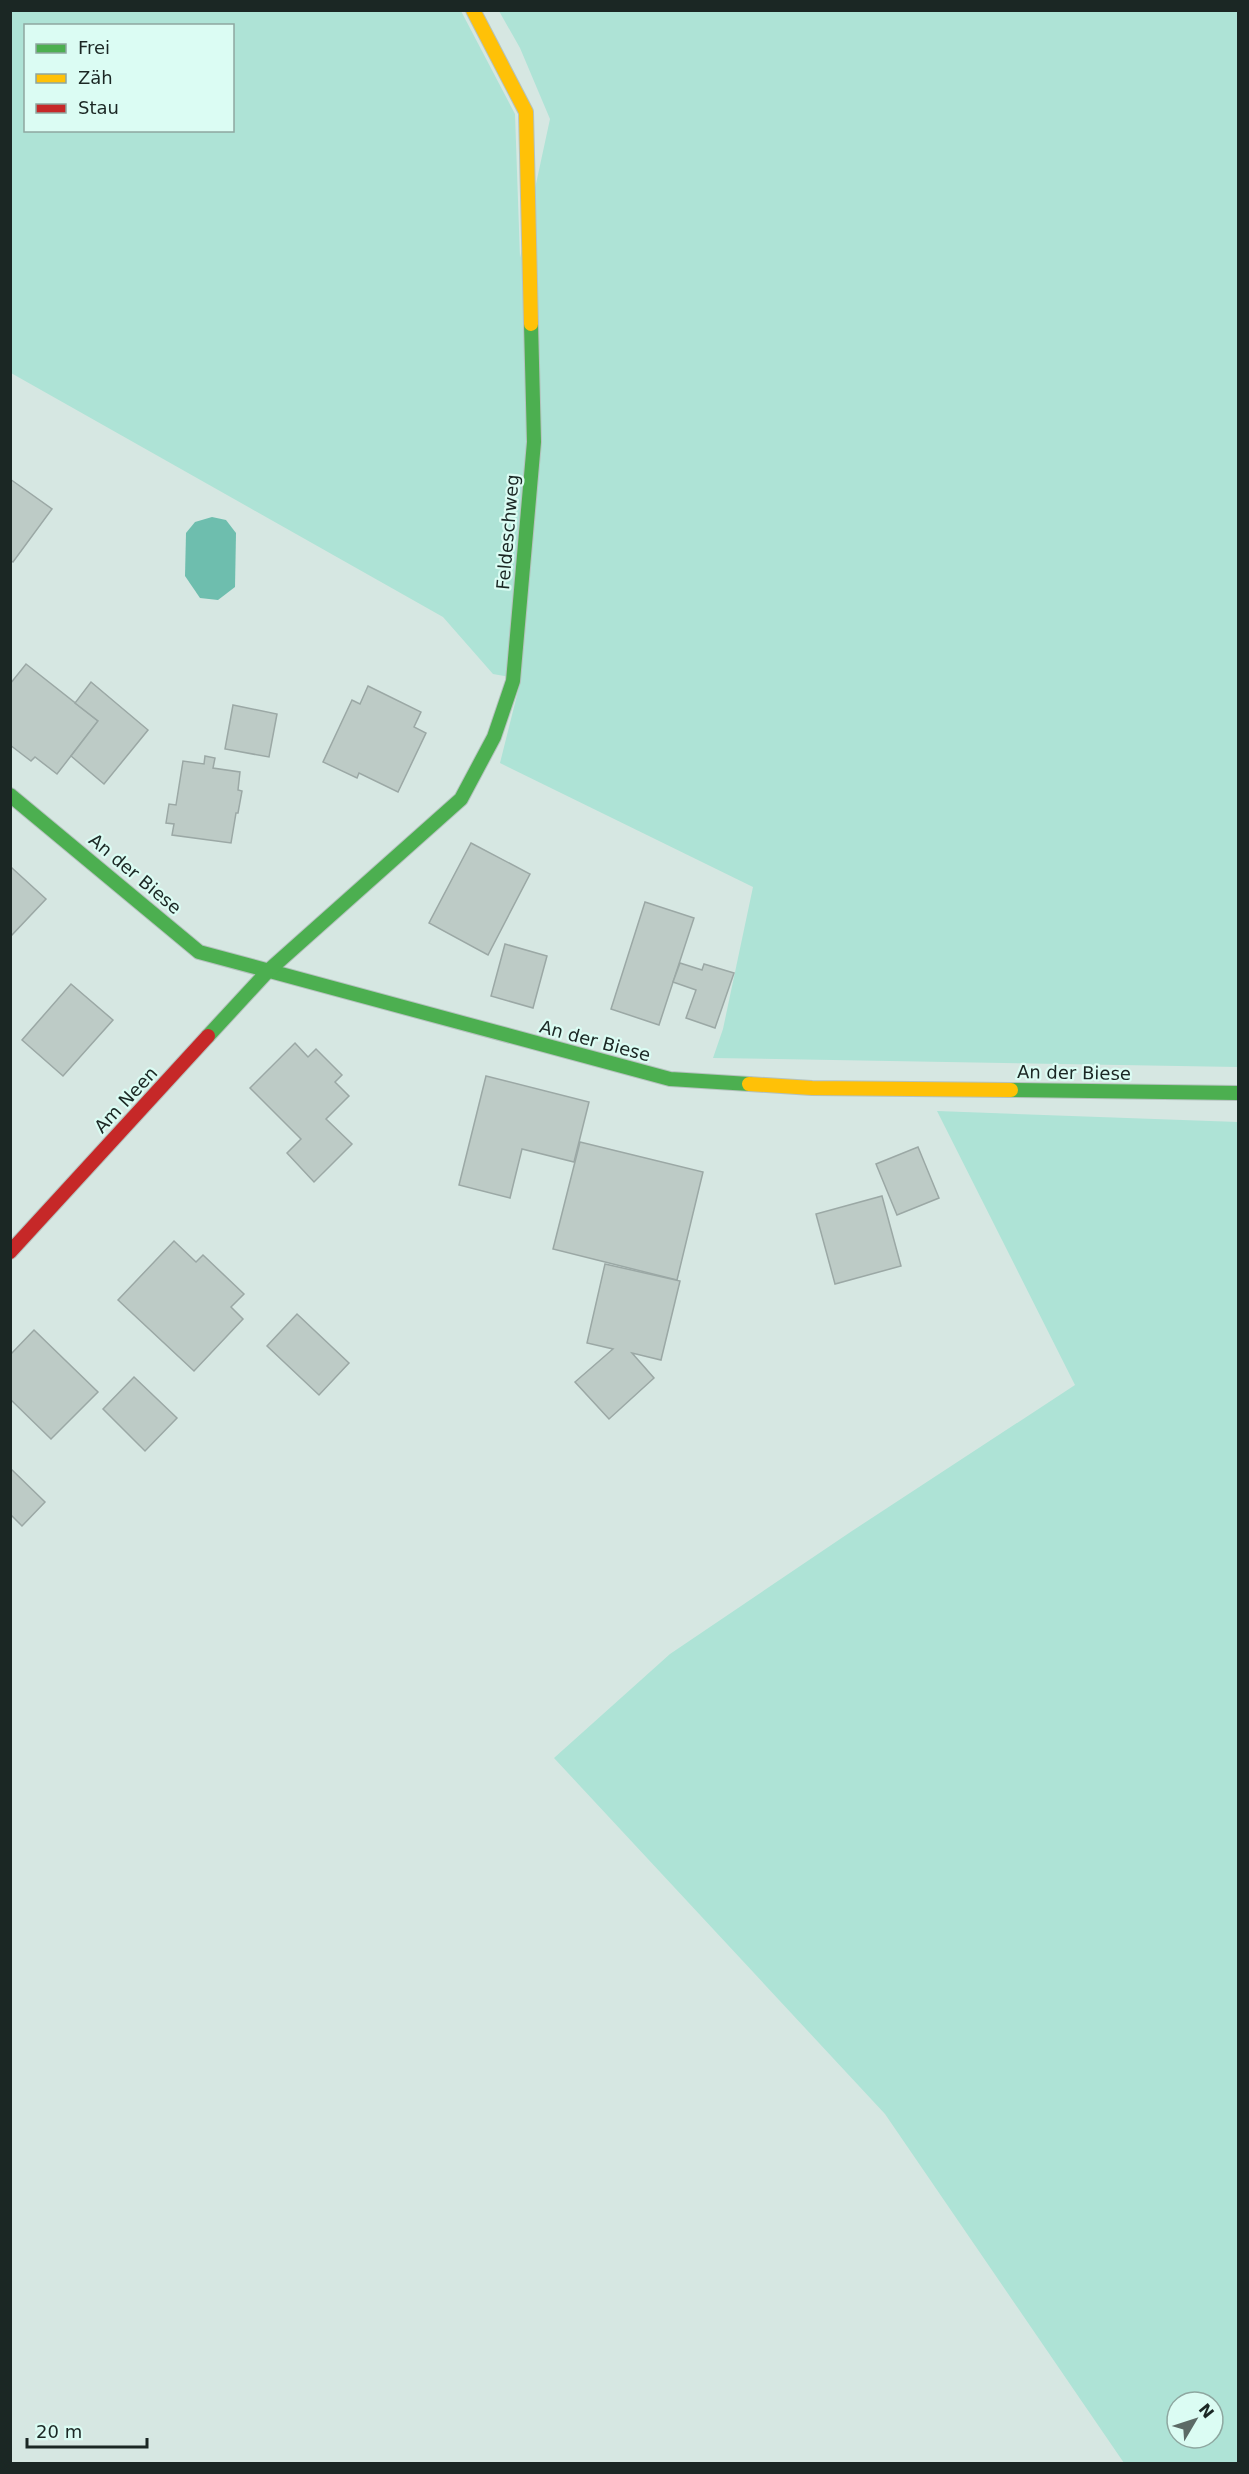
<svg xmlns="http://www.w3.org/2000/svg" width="1249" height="2474" viewBox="0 0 1249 2474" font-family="'DejaVu Sans',sans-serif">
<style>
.green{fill:#aee3d6;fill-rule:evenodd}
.water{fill:#6ebeae}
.building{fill:#bdcbc6;stroke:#9ba8a5;stroke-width:1.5}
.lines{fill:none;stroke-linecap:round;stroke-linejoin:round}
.fast-casing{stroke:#b4c2be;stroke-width:16}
.slow-casing{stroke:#b4c2be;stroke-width:16}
.jam-casing{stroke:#b4c2be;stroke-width:16}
.fast{stroke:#4caf50;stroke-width:14}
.slow{stroke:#ffc107;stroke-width:14}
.jam{stroke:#c62828;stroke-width:14}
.labels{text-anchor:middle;stroke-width:4.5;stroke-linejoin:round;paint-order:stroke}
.street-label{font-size:18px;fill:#1b2724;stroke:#dbfcf3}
</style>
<rect width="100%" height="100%" fill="#d6e7e2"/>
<g class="green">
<path d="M 11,11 L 461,11 L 515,114 L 520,258 L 550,119 L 520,48 L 499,11 L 1238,11 L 1238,1067 L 713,1058 L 723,1029 L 753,887 L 500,763 L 521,679 L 493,674 L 443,617 L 11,373 ZM 26,26 L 232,26 L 232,130 L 26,130 Z"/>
<path d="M 937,1111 L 1238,1122 L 1238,2463 L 1124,2463 L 885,2114 L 554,1758 L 670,1654 L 852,1531 L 1075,1385 ZM 1177,2402 L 1213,2402 L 1213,2438 L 1177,2438 Z"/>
</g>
<polygon class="water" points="212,517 226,520 236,533 235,587 218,600 200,598 185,576 186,533 195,522"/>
<g class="building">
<polygon points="10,479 52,509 13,562 10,560"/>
<polygon points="26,664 98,721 57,774 35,757 31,761 10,745 10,684"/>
<polygon points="91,682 148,730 104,784 71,756 98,721 75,703"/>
<polygon points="368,686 421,712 414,727 426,733 398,792 359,773 357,778 323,762 352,700 360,704"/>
<polygon points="233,705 277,714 269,757 225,749"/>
<polygon points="205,756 215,758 213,768 240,772 238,790 242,791 238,813 236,813 231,843 172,835 174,824 166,823 169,804 176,805 183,761 204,764"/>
<polygon points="471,843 530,874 488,955 429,923"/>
<polygon points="12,868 46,899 10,937 10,870"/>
<polygon points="645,902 694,918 659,1025 611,1009"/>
<polygon points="505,944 547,956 533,1008 491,996"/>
<polygon points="680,963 702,970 704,964 734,973 715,1028 686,1018 696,990 673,982"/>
<polygon points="71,984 113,1020 63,1076 22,1040"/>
<polygon points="295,1043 308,1057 316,1049 342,1075 335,1082 349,1096 326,1119 352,1144 314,1182 287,1153 301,1139 250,1088"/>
<polygon points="486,1076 589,1102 574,1162 522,1149 510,1198 459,1185"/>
<polygon points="580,1142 703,1172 677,1280 553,1249"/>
<polygon points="918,1147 939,1198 897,1215 876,1164"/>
<polygon points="882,1196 901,1266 835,1284 816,1214"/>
<polygon points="174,1241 196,1262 203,1255 244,1294 231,1307 243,1319 194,1371 118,1300"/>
<polygon points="605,1264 680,1281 661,1360 632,1353 654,1378 609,1419 575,1382 613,1349 587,1343"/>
<polygon points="297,1314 349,1363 319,1395 267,1346"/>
<polygon points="34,1330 98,1392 51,1439 10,1399 10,1355"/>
<polygon points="134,1377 177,1418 145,1451 103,1409"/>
<polygon points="10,1468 45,1502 22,1526 10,1514"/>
</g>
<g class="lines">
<defs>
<g id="fast">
<polyline points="10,795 199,952 670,1079 749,1084"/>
<polyline points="208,1036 268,971 461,799 494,737 513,681 534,442 531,324"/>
<polyline points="1011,1090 1238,1093"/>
</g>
<g id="slow">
<polyline points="473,10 526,112 531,324"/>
<polyline points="749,1084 812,1088 1011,1090"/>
</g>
<polyline id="jam" points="10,1252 208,1036"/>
</defs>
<use href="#fast" class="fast-casing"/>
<use href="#slow" class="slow-casing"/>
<use href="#jam" class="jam-casing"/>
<use href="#fast" class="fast"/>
<use href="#slow" class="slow"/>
<use href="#jam" class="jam"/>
</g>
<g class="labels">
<g class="street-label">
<text transform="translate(508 532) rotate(-85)" y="6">Feldeschweg</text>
<text transform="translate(135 874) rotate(40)" y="6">An der Biese</text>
<text transform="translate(595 1041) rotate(15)" y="6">An der Biese</text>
<text transform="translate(1074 1073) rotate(1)" y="6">An der Biese</text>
<text transform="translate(126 1100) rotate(-47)" y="6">Am Neen</text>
</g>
</g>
<rect width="1249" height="2474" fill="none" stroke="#1b2724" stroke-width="24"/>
<rect x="24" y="24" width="210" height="108" fill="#dbfcf3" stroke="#8ea7a0" stroke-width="1.5"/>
<rect x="36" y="44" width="30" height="9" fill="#4caf50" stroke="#8ea7a0" stroke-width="1.5"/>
<text x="78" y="54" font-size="18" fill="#1b2724">Frei</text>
<rect x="36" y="74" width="30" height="9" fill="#ffc107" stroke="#8ea7a0" stroke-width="1.5"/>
<text x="78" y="84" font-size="18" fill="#1b2724">Zäh</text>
<rect x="36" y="104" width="30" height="9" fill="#c62828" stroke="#8ea7a0" stroke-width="1.5"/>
<text x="78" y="114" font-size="18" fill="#1b2724">Stau</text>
<g transform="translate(1195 2420) rotate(51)"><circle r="28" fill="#dbfcf3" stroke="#8ea7a0" stroke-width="1.5"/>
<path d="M0-4.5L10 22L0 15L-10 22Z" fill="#5c6a66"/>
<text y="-9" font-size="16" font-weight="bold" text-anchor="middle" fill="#1b2724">N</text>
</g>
<path d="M27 2438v9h120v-9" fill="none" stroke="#1b2724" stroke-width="3"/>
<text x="36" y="2438" font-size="18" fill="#1b2724" stroke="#dbfcf3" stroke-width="4.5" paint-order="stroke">20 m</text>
</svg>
